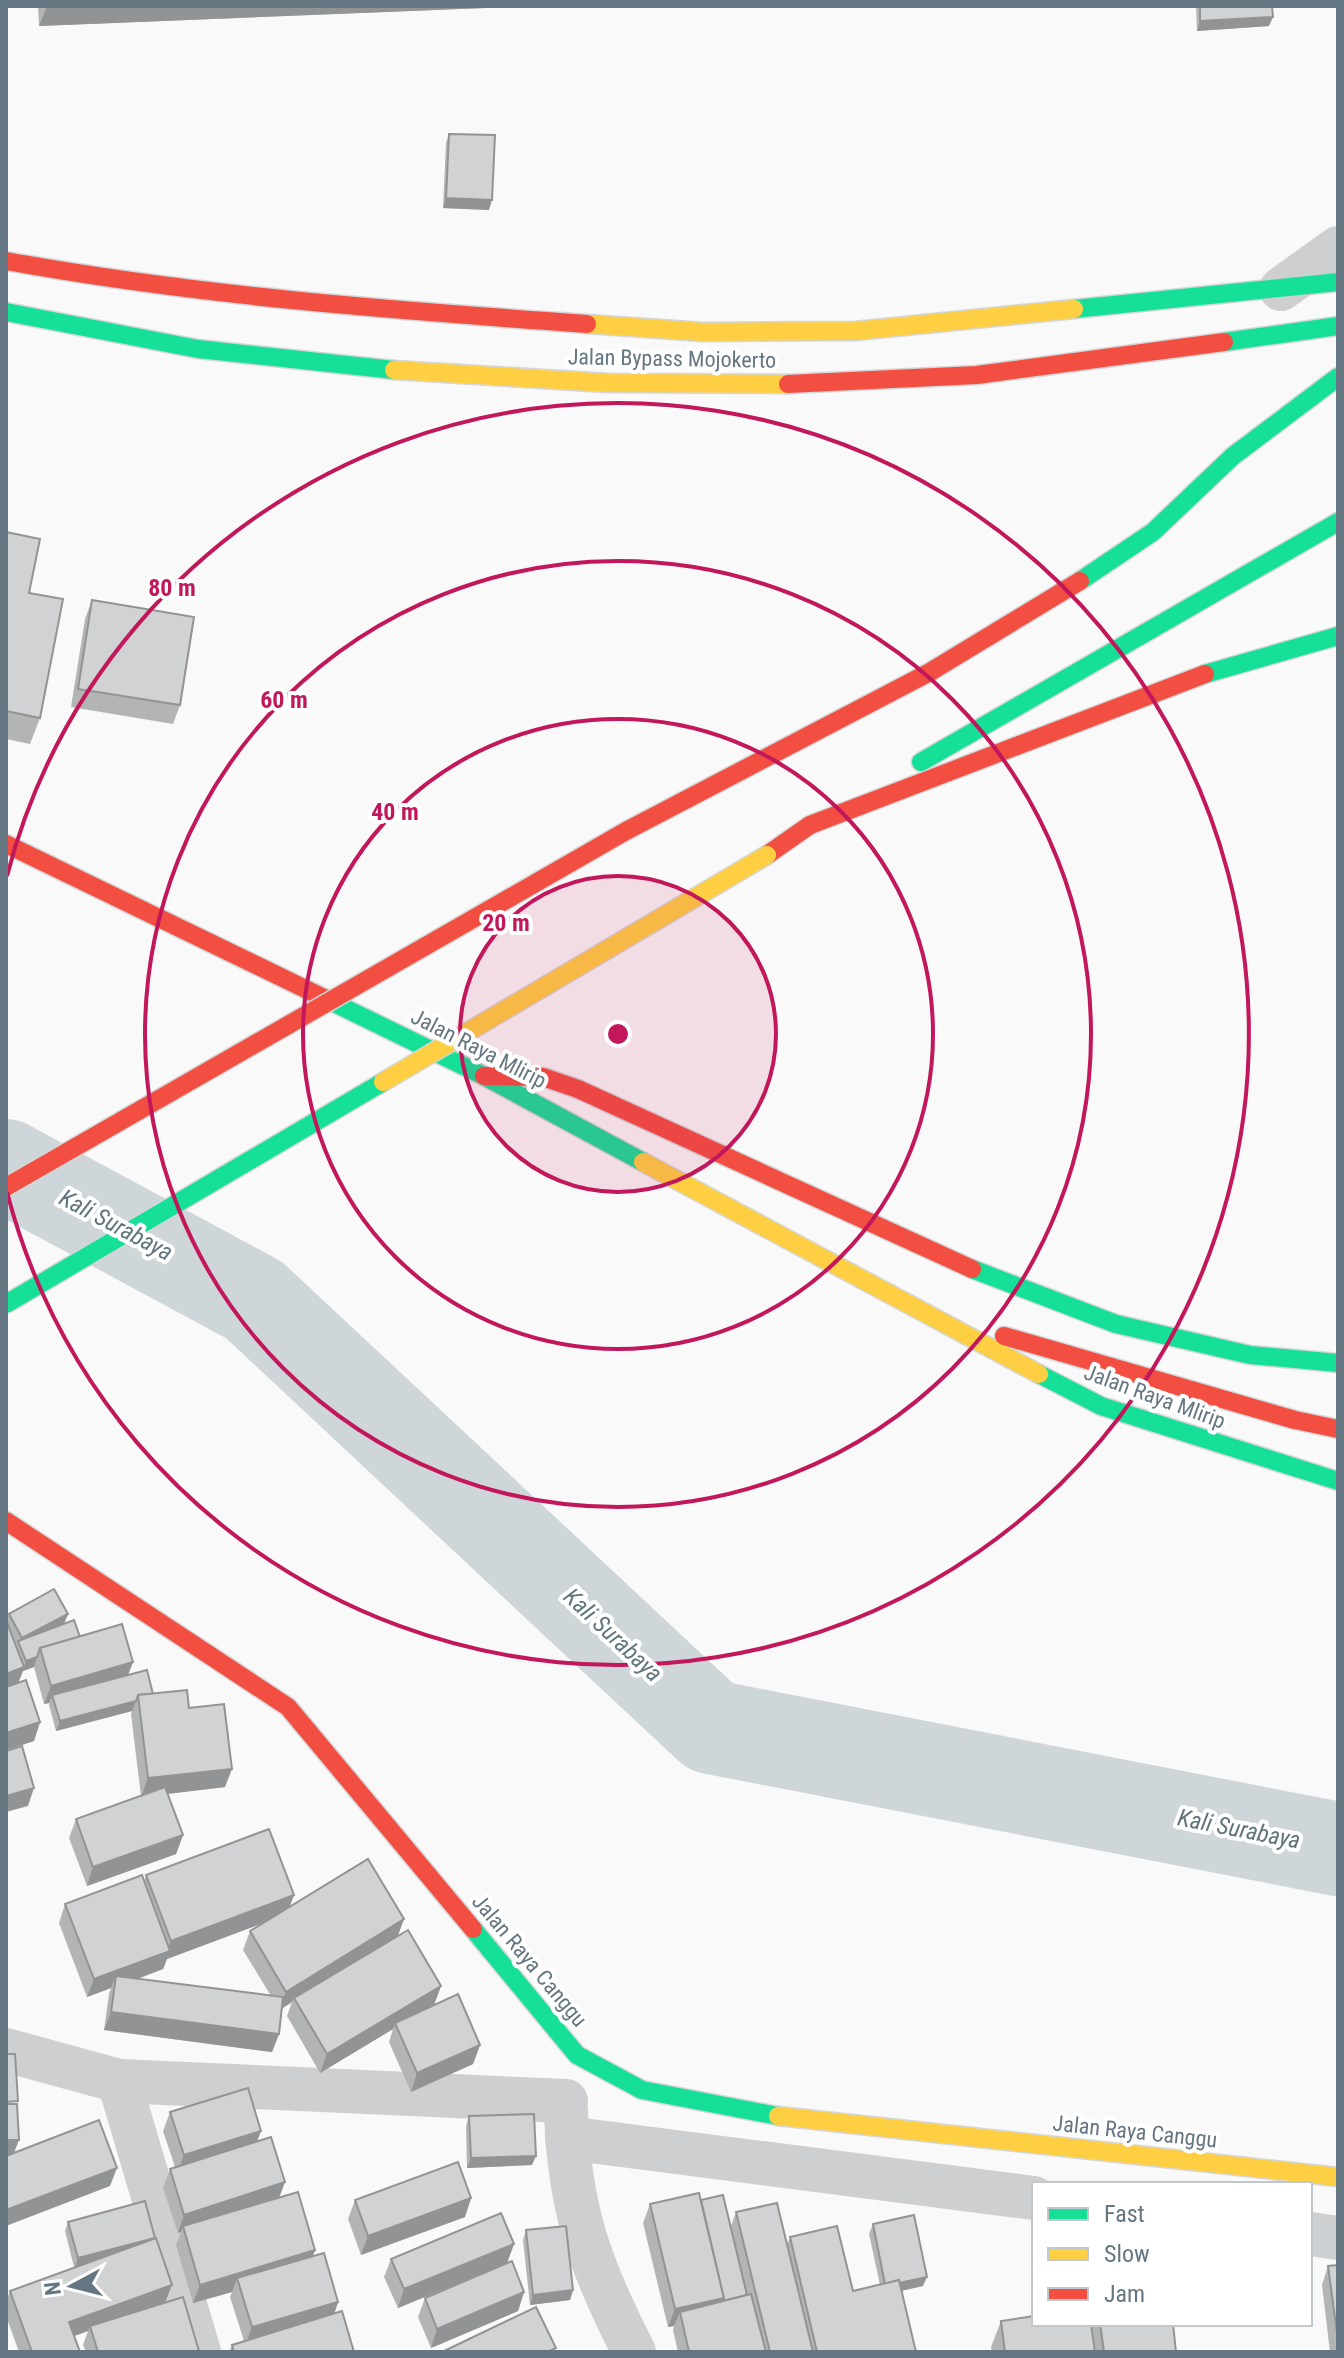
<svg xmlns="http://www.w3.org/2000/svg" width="1344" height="2358" viewBox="0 0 1344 2358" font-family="'Roboto Condensed',sans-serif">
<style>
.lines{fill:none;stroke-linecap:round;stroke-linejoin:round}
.river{stroke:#ced6d9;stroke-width:94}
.fast-casing{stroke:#d5d6d7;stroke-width:21}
.slow-casing{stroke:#d5d6d7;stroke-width:21}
.jam-casing{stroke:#d5d6d7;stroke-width:21}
.street{stroke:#cecfd0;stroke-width:44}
.fast{stroke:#16e098;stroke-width:18}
.slow{stroke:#ffcf43;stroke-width:18}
.jam{stroke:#f24e42;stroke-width:18}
.fast-bridge-casing{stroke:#d5d6d6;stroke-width:21;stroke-linecap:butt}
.slow-bridge-casing{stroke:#d5d6d6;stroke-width:21;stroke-linecap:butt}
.jam-bridge-casing{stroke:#d5d6d6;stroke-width:21;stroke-linecap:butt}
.fast-bridge{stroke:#16e098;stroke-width:18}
.slow-bridge{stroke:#ffcf43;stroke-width:18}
.jam-bridge{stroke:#f24e42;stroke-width:18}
.wall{fill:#b3b5b5;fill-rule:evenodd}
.shaded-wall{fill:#929394}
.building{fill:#d0d2d3;stroke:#929394;stroke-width:2}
.ring{fill:none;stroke:#c2185b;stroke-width:4}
.labels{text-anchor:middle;stroke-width:8;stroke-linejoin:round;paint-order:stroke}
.street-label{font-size:22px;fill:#657683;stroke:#fff}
.water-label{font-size:24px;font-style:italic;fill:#60757c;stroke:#fff}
.centre{fill:#c2185b;stroke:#fff;stroke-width:4}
.ring-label{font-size:24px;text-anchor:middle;font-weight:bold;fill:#c2185b;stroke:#fff;stroke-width:8;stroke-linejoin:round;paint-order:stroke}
</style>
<rect width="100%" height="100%" fill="#f9f9f9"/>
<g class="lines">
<polyline class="river" points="6,1166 254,1300 711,1727 1338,1849"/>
<defs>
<g id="fast">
<polyline points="1074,309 1338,282"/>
<polyline points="6,312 198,349 394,370"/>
<polyline points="1224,342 1338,326"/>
<polyline points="1080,581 1153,532 1233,456 1338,377"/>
<polyline points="1205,674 1338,636"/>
<polyline points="921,762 1338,522"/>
<polyline points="324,998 484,1076 643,1162"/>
<polyline points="972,1269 1116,1324 1250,1355 1338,1363"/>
<polyline points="1039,1374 1101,1406 1338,1481"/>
<polyline points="473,1929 577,2055 642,2090 778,2116"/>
</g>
<g id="slow">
<polyline points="587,324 703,332 855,331 1074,309"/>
<polyline points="394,370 609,383 788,384"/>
<polyline points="643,1162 1039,1374"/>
<polyline points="778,2116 1338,2177"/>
</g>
<g id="jam">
<path d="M 6,261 C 198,296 392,310 587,324"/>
<polyline points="788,384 977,375 1224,342"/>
<polyline points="626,831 930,672 1080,581"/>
<polyline points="6,844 324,998"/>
<polyline points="767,855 810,825 1205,674"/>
<polyline points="484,1076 543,1077 578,1089 972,1269"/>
<polyline points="1004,1336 1295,1420 1338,1429"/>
<polyline points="6,1521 288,1707 473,1929"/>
</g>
</defs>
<use href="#fast" class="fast-casing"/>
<use href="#slow" class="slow-casing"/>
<use href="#jam" class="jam-casing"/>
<g class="street">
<polyline points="1281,289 1338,248"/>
<polyline points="6,2050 119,2081 566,2101"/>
<polyline points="119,2081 199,2352"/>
<path d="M 566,2111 C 569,2209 590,2266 634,2352"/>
<polyline points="567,2138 1034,2198"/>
<polyline points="1310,2234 1338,2238"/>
</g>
<use href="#fast" class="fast"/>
<use href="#slow" class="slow"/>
<use href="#jam" class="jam"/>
<defs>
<polyline id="fast-bridge" points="6,1304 383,1082"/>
<polyline id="slow-bridge" points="383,1082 767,855"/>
<polyline id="jam-bridge" points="6,1187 626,831"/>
</defs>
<use href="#fast-bridge" class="fast-bridge-casing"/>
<use href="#slow-bridge" class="slow-bridge-casing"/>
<use href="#jam-bridge" class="jam-bridge-casing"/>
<use href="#fast-bridge" class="fast-bridge"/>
<use href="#slow-bridge" class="slow-bridge"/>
<use href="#jam-bridge" class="jam-bridge"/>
</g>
<g class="wall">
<polygon points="38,6 535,6 39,26"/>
<polygon points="1196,6 1272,6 1269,26 1197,31"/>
<polygon points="449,134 489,210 443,208 446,143"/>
<polygon points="6,532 29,593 40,718 30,744 6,739"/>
<polygon points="92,600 180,705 173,724 71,707 85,619"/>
<polygon points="9,1614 68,1614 64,1623 80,1637 133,1662 128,1675 153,1694 189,1708 225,1787 168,1794 183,1835 176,1854 87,1886 69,1838 76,1819 141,1796 131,1714 132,1711 56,1731 49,1705 49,1703 44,1704 34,1667 23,1671 18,1683 40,1722 34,1741 6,1750 6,1620"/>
<path d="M 146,1875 L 294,1895 L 289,1907 L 404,1919 L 398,1935 L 441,1986 L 434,2005 L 429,2008 L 480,2045 L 473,2064 L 411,2092 L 389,2042 L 393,2029 L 320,2073 L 287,2016 L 292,2002 L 282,2009 L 279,2034 L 272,2052 L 104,2030 L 109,1994 L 111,1988 L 87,1997 L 59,1923 L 65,1904 L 144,1881 ZM 265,1922 L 250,1931 L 243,1950 L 271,1996 L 138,1979 L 163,1969 L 167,1959 Z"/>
<polygon points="170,2112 261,2131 257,2141 279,2198 338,2302 334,2314 354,2352 229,2352 232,2345 244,2341 230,2297 232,2292 193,2303 176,2245 181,2232 178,2233 163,2188 170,2169 175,2167 163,2131"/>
<polygon points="469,2116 532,2165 467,2168 466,2126"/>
<polygon points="471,2198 465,2217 361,2255 348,2219 355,2200"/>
<polygon points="701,2200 731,2226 736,2212 787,2245 790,2237 853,2291 880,2285 869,2234 873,2224 923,2286 901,2291 916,2352 678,2352 673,2330 674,2326 668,2327 643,2223 650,2204"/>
<polygon points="68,2222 165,2303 199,2351 199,2352 86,2352 83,2345 88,2331 74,2336 80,2352 19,2352 6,2316 6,2302 10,2291 74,2267 65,2231"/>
<polygon points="526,2230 573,2290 570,2300 530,2305 523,2240"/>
<polygon points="514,2244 507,2263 398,2308 384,2277 391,2259"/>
<polygon points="1338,2265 1338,2352 1330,2352 1322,2285 1328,2266"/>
<polygon points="524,2292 518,2311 431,2348 418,2317 425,2298"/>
<polygon points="1001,2321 1034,2324 1173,2324 1176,2352 992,2352 991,2347"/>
</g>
<g class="shaded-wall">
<polygon points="47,6 535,6 39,26"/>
<polygon points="1273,17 1269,26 1197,31 1200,21"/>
<polygon points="446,198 492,200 489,210 443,208"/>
<polygon points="68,1614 64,1624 20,1645 22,1638"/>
<polygon points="37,1657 34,1667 23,1671 17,1686 6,1690 6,1674 24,1667 26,1661"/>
<polygon points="133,1662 126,1680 52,1695 49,1703 44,1704 51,1686"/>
<polygon points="136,1701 132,1711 56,1731 60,1721"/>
<polygon points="40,1722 34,1741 6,1750 6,1733"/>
<polygon points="232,1769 225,1787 141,1797 148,1778"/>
<polygon points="34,1788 28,1806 6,1812 6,1796"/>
<polygon points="183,1835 176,1854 87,1886 93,1867"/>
<polygon points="294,1895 287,1914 167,1959 163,1969 114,1987 116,1976 111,1988 87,1997 94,1979 167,1952 171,1941"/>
<polygon points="404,1919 397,1938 294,1998 292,2002 279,2010 286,1992"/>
<polygon points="441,1986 434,2005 397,2027 395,2023 393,2029 320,2073 327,2054"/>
<polygon points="111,2012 279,2034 272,2052 104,2030"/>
<polygon points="480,2045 473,2064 411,2092 417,2073"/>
<polygon points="261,2131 254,2149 177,2174 184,2155"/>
<polygon points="6,2140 19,2140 12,2158 6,2158"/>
<polygon points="536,2156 532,2165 467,2168 471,2158"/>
<polygon points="117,2168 110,2186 6,2226 6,2210"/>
<polygon points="285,2182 278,2201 183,2226 181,2232 178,2233 184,2215"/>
<polygon points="471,2198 465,2217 361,2255 368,2236"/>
<polygon points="155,2238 75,2268 78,2258"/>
<polygon points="514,2244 507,2263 398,2308 404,2289"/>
<polygon points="315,2250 309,2269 237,2278 232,2292 193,2303 200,2285"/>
<polygon points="927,2277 923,2286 882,2295 885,2285"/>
<polygon points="172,2285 165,2303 90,2326 88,2331 63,2340 69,2322"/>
<polygon points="573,2290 570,2300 530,2305 533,2295"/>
<polygon points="524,2292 518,2311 431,2348 437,2329"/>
<polygon points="724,2298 721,2306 680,2312 674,2326 668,2327 675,2309"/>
<polygon points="338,2302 332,2321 245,2346 252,2327"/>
</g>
<g class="building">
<polygon points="1200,6 1272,6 1273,17 1200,21"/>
<polygon points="449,134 495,135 492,200 446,198"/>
<polygon points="6,532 40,539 29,593 63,599 40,718 6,711"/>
<polygon points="92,600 194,617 180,705 78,689"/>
<polygon points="54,1589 68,1614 22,1638 9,1614"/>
<polygon points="6,1620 24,1667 6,1674"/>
<polygon points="74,1620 80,1637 40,1648 37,1657 26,1661 18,1641"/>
<polygon points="122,1624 133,1662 51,1686 40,1648"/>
<polygon points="147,1670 153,1694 138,1695 136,1701 60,1721 52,1695"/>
<polygon points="26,1680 40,1722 6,1733 6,1687"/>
<polygon points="187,1690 189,1708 224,1704 232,1769 148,1778 138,1695"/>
<polygon points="22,1746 34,1788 6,1796 6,1751"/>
<polygon points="165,1787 183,1835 93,1867 76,1819"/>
<polygon points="269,1829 294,1895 171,1941 146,1875"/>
<polygon points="368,1859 404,1919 286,1992 250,1931"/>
<polygon points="142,1875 170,1951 94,1979 65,1904"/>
<polygon points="408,1930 441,1986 327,2054 294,1998"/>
<polygon points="116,1976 283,1997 279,2034 111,2012"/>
<polygon points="458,1994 480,2045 417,2073 395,2023"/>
<polygon points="6,2054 15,2054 18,2101 6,2102"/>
<polygon points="248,2088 261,2131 184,2155 170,2112"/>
<polygon points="6,2104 17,2104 19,2140 6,2140"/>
<polygon points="534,2114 536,2156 471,2158 469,2116"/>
<polygon points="99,2120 117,2168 6,2210 6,2156"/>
<polygon points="271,2137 285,2182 184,2215 170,2169"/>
<polygon points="458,2162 471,2198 368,2236 355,2200"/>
<polygon points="298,2192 315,2250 200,2285 183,2226"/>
<polygon points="699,2193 724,2298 675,2309 650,2204"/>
<polygon points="723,2195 747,2295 723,2301 724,2298 701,2200"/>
<polygon points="145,2201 155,2238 78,2258 68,2222"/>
<polygon points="777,2203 813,2352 770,2352 736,2212"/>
<polygon points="501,2213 514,2244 404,2289 391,2259"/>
<polygon points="914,2215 927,2277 899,2283 899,2280 885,2284 873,2224"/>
<polygon points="566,2226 573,2290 533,2295 526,2230"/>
<polygon points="837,2226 853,2291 899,2280 916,2352 817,2352 790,2237"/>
<polygon points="156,2238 172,2285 69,2322 80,2352 32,2352 10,2291"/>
<polygon points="324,2253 338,2302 252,2327 237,2278"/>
<polygon points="512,2261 524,2292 437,2329 425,2298"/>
<polygon points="1338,2265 1338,2329 1337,2333 1328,2266"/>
<polygon points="751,2294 766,2352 689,2352 680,2312"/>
<polygon points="183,2297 199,2351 195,2352 98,2352 90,2326"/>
<polygon points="536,2307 556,2348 548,2352 442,2352"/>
<polygon points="342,2311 354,2352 234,2352 232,2345"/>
<polygon points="1034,2316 1034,2324 1091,2324 1095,2352 1005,2352 1001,2321"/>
<polygon points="1100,2324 1173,2324 1176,2352 1104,2352"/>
</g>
<circle cx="618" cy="1034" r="158" fill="#c2185b" fill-opacity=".12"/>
<g class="ring">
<circle cx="618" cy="1034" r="158"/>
<circle cx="618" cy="1034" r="315"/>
<circle cx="618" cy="1034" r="473"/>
<path d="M7 876A631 631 0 1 1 7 1192"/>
</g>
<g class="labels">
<g class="street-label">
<text transform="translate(672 358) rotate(1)" y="8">Jalan Bypass Mojokerto</text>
<text transform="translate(479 1048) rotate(27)" y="8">Jalan Raya Mlirip</text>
<text transform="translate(1155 1396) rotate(20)" y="8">Jalan Raya Mlirip</text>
<text transform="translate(530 1960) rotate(50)" y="8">Jalan Raya Canggu</text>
<text transform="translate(1135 2131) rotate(6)" y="8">Jalan Raya Canggu</text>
</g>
<g class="water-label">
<text transform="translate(116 1225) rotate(28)" y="8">Kali Surabaya</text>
<text transform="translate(613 1635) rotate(43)" y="8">Kali Surabaya</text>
<text transform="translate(1239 1829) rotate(11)" y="8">Kali Surabaya</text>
</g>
</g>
<circle cx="618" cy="1034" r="12" class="centre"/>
<g class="ring-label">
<text x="172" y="596">80 m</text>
<text x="284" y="708">60 m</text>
<text x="395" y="820">40 m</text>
<text x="506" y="931">20 m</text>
</g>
<rect width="1344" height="2358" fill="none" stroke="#657683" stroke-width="16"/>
<rect x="1032" y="2182" width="280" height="144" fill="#ffffff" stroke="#c1c8cd" stroke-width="2"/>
<rect x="1048" y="2208" width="40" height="12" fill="#16e098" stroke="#c1c8cd" stroke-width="2"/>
<text x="1104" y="2222" font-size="24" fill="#657683">Fast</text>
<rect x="1048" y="2248" width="40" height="12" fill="#ffcf43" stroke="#c1c8cd" stroke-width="2"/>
<text x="1104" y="2262" font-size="24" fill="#657683">Slow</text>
<rect x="1048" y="2288" width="40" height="12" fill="#f24e42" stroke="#c1c8cd" stroke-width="2"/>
<text x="1104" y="2302" font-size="24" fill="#657683">Jam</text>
<g transform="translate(72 2286) rotate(263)" stroke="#ffffff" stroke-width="6" paint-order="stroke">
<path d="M0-6L14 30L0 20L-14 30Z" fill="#657683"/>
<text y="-12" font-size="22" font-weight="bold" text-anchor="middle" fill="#657683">N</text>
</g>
</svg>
